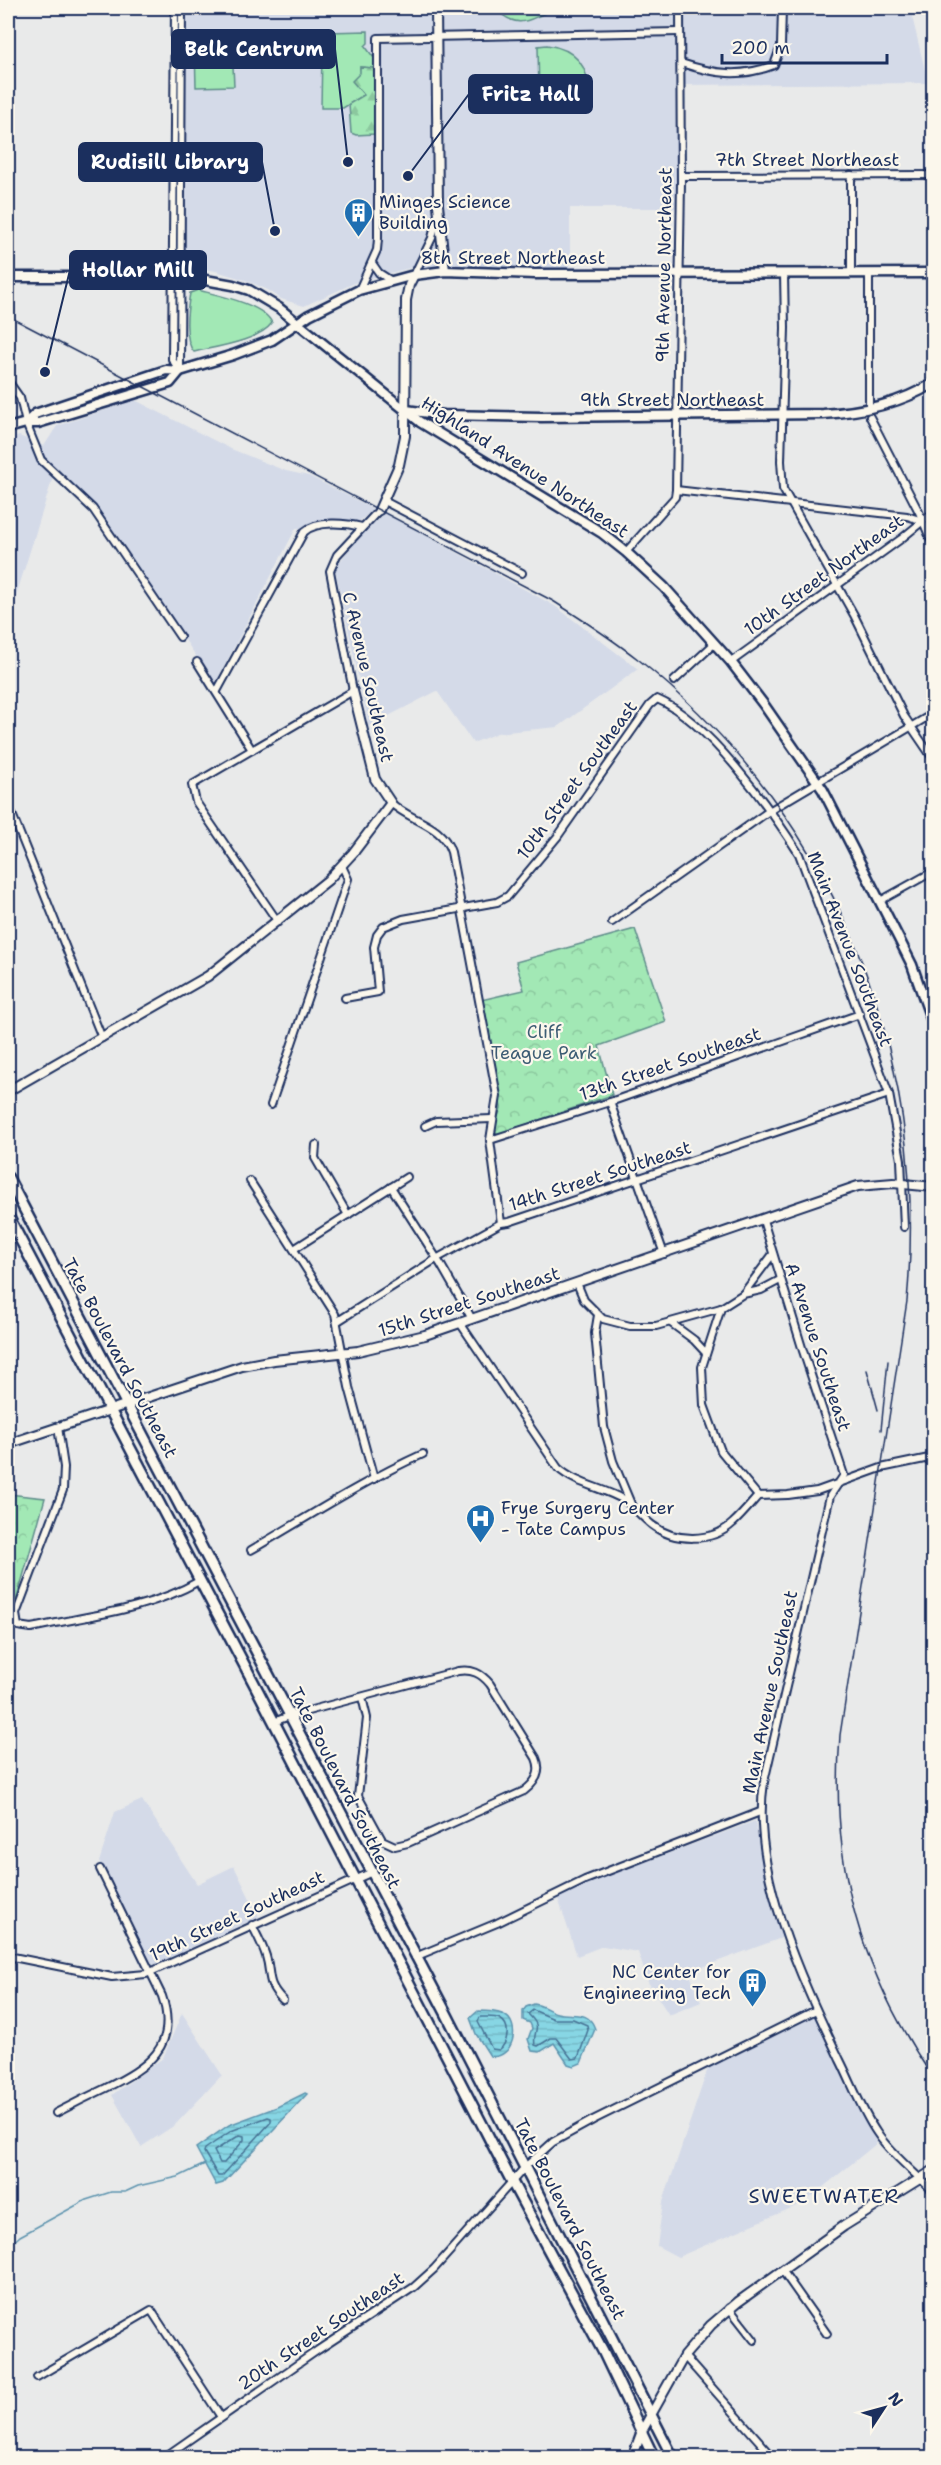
<svg xmlns="http://www.w3.org/2000/svg" width="941" height="2465" viewBox="0 0 941 2465" font-family="'Shantell Sans',sans-serif">
<style>
.built{fill:#d4dae8}
.green{fill:#a2e8b5;stroke:#5e8c8a;stroke-width:1.5}
.forest{fill:url(#forest-firs);stroke:#5e8c8a;stroke-width:1.5}
.park{fill:url(#park-crowns);stroke:#5e8c8a;stroke-width:1.5}
.water{fill:url(#water-rules);stroke:#5c93ae;stroke-width:1.5}
.lines{fill:none;stroke-linecap:round;stroke-linejoin:round}
.shore{stroke:#467294;stroke-width:1.5}
.stream{stroke:#5c93ae;stroke-width:1.5}
.minor-casing{stroke:#1b2f5e;stroke-width:10}
.tertiary-casing{stroke:#1b2f5e;stroke-width:12}
.secondary-casing{stroke:#1b2f5e;stroke-width:13}
.primary-casing{stroke:#1b2f5e;stroke-width:14}
.minor{stroke:#fbf7ec;stroke-width:6}
.tertiary{stroke:#fbf7ec;stroke-width:8}
.secondary{stroke:#fbf7ec;stroke-width:8}
.primary{stroke:#fbf7ec;stroke-width:9}
.rail{stroke:#1b2f5e;stroke-width:1.5}
.labels{text-anchor:middle;stroke-width:4.5;stroke-linejoin:round;paint-order:stroke}
.street-label{font-size:18px;fill:#1b2f5e;stroke:#fbf7ec}
.poi-label{font-size:18px;fill:#1b2f5e;stroke:#fbf7ec;text-anchor:start}
.park-label{font-size:18px;fill:#3d5d74;stroke:#fbf7ec}
.neighbourhood-label{font-size:20px;letter-spacing:1.5px;fill:#1b2f5e;stroke:#fbf7ec}
.leader{fill:none;stroke:#1b2f5e;stroke-width:2}
.callout-dot{fill:#1b2f5e;stroke:#fbf7ec;stroke-width:2}
.callout{fill:#1b2f5e;stroke:#1b2f5e;stroke-width:2}
.callout-label{font-size:20px;text-anchor:middle;font-weight:bold;fill:#fff}
</style>
<defs>
<pattern id="forest-firs" width="22" height="20" patternUnits="userSpaceOnUse" patternTransform="scale(1.5)"><rect width="22" height="20" fill="#a2e8b5"/><path d="M5 1l3.5 6h-7zM16 11l3.5 6h-7z" fill="#8bc79e"/></pattern>
<pattern id="park-crowns" width="20" height="18" patternUnits="userSpaceOnUse" patternTransform="scale(1.5)"><rect width="20" height="18" fill="#a2e8b5"/><path d="M2 6a3 3 0 1 1 6 0M12 15a3 3 0 1 1 6 0" fill="none" stroke="#8bc79e"/></pattern>
<pattern id="water-rules" width="6" height="5" patternUnits="userSpaceOnUse" patternTransform="scale(1.5)"><rect width="6" height="5" fill="#87d6e4"/><path d="M0 2.5h6" fill="none" stroke="#74b8c6"/></pattern>
</defs>
<rect width="100%" height="100%" fill="#e9eaea"/>
<filter id="ink" filterUnits="userSpaceOnUse"><feTurbulence type="fractalNoise" baseFrequency=".0167" numOctaves="2"/><feDisplacementMap in="SourceGraphic" scale="12" xChannelSelector="R" yChannelSelector="G"/><feConvolveMatrix kernelMatrix="1 2 1 2 8 2 1 2 1" color-interpolation-filters="sRGB"/></filter>
<g filter="url(#ink)">
<g class="built">
<polygon points="185,8 910,8 928,83 676,85 676,208 570,208 570,269 410,268 359,281 304,306 281,299 268,290 245,280 216,271 185,266"/>
<polygon points="135,400 231,449 286,471 309,476 374,509 350,529 296,528 215,684 92,503 59,472 53,477 16,596 8,610 8,441 19,436 44,446 57,426"/>
<polygon points="384,513 555,606 638,669 558,727 497,733 473,743 437,691 369,726 335,568 355,542"/>
<polygon points="142,1800 197,1884 234,1866 259,1917 153,1965 99,1862 115,1812"/>
<polygon points="755,1821 765,1874 784,1937 689,1972 701,2002 669,2015 648,1982 638,1952 603,1946 577,1956 557,1895"/>
<polygon points="182,2013 222,2075 175,2125 141,2147 112,2095 163,2058"/>
<polygon points="815,2016 877,2143 805,2202 678,2257 657,2246 663,2202 708,2068"/>
</g>
<g class="green">
<path d="M 486,8 L 505,8 L 522,14 L 541,8 L 560,8 L 560,10 C 533,11 526,36 496,10 L 486,10 Z"/>
<polygon points="368,31 368,43 365,46 374,58 374,68 360,67 364,95 343,108 321,108 322,51 327,51 327,32"/>
<path d="M 547,45 C 576,49 589,67 589,95 L 539,96 L 538,46 Z"/>
<polygon points="232,46 234,86 196,87 195,47"/>
<path d="M 198,290 C 217,295 264,304 272,323 C 259,341 215,347 194,352 C 183,339 187,310 190,293 Z"/>
</g>
<polygon class="forest" points="360,67 374,68 374,134 356,135 351,133 349,104 364,95 352,81 360,73"/>
<g class="park">
<polygon points="635,929 666,1022 599,1046 612,1095 498,1134 493,1131 501,1108 481,1000 524,990 516,962"/>
<polygon points="8,1494 45,1498 8,1630"/>
</g>
<g class="water">
<path d="M 534,2004 C 543,2005 549,2011 557,2013 C 572,2017 589,2009 595,2029 L 581,2063 L 574,2066 L 568,2064 L 554,2043 L 540,2052 L 532,2051 L 528,2039 L 532,2028 L 530,2023 L 523,2020 L 523,2011 L 526,2007 Z"/>
<path d="M 478,2011 C 486,2011 495,2011 502,2014 C 523,2022 513,2061 490,2056 L 476,2034 L 470,2018 Z"/>
<polygon points="305,2093 307,2094 223,2183 216,2185 196,2148 229,2125 277,2107"/>
</g>
<g class="lines">
<g class="shore">
<path d="M 533,2010 L 554,2019 L 573,2019 L 587,2025 L 588,2030 L 578,2058 L 572,2059 L 556,2038 L 551,2038 L 538,2046 L 535,2045 C 532,2029 544,2029 528,2014 Z"/>
<path d="M 480,2017 C 486,2017 495,2016 500,2019 C 512,2026 507,2044 499,2050 L 492,2049 L 478,2022 Z"/>
<polygon points="268,2117 271,2118 271,2122 222,2176 218,2176 204,2152 205,2149 231,2131"/>
<polygon points="240,2135 244,2136 244,2140 224,2163 220,2163 214,2151"/>
</g>
<polyline class="stream" points="8,2247 20,2236 86,2200 111,2192 125,2192 138,2186 178,2177 205,2164"/>
<defs>
<g id="minor">
<polyline points="175,8 172,359 179,370"/>
<polyline points="178,38 238,39"/>
<path d="M 681,63 C 714,74 741,78 774,65 L 781,46 L 782,8"/>
<polyline points="681,176 934,175"/>
<polyline points="372,263 379,273 390,280"/>
<polyline points="851,273 851,175"/>
<polyline points="784,274 785,328 781,461 783,489 854,615 904,716 934,760"/>
<polyline points="414,275 432,238 437,217"/>
<polyline points="359,290 377,250 378,239 378,38 679,32"/>
<polyline points="180,371 182,8"/>
<polyline points="8,381 20,398 26,423 41,460 93,509 180,637"/>
<polyline points="869,409 869,273"/>
<polyline points="870,417 919,512 934,547"/>
<polyline points="676,490 907,516 923,521"/>
<polyline points="384,501 522,573"/>
<polyline points="626,552 675,497 676,490 681,182 680,8"/>
<polyline points="197,662 252,750"/>
<polyline points="731,662 901,539 934,512"/>
<polyline points="674,681 715,643"/>
<path d="M 217,691 L 304,532 C 317,520 346,523 362,527"/>
<path d="M 391,803 C 412,822 442,824 451,852 L 497,1096 L 490,1140 L 501,1223"/>
<polyline points="8,804 102,1038"/>
<polyline points="880,901 934,871"/>
<polyline points="278,922 196,802 192,785 353,691 330,571 337,555 379,510"/>
<polyline points="612,922 769,811 934,713"/>
<path d="M 345,998 L 378,992 L 374,947 L 377,935 L 383,927 L 403,919 L 497,902 L 508,896 L 558,836 L 650,705 L 657,699 C 707,720 770,808 799,854 L 889,1094 L 901,1160 L 904,1227"/>
<polyline points="610,1102 664,1254"/>
<polyline points="271,1105 348,879 342,866"/>
<polyline points="425,1126 436,1121 492,1119"/>
<polyline points="490,1140 610,1102 860,1014"/>
<polyline points="316,1145 315,1158 348,1215"/>
<polyline points="250,1181 335,1314 349,1387 374,1479"/>
<polyline points="391,1187 441,1265 472,1319"/>
<path d="M 763,1220 L 803,1351 L 844,1475 L 830,1496 L 764,1782 C 750,1872 802,1980 840,2060 C 852,2084 862,2111 877,2133 C 890,2153 916,2174 934,2192"/>
<polyline points="294,1249 407,1177"/>
<polyline points="577,1283 584,1300 603,1319 630,1326 656,1326 721,1308 743,1294 761,1290 780,1280"/>
<polyline points="743,1294 773,1254"/>
<polyline points="721,1308 702,1367 704,1405 721,1451 758,1496"/>
<polyline points="598,1315 595,1333 604,1427 613,1461 631,1504"/>
<polyline points="338,1321 436,1259 501,1223 509,1222 889,1094"/>
<path d="M 460,1323 L 558,1468 C 577,1485 602,1487 624,1500 C 634,1507 642,1517 652,1525 C 674,1542 712,1543 733,1523 C 742,1515 750,1505 758,1496 L 788,1495 L 817,1491 L 881,1468 L 934,1457"/>
<polyline points="671,1323 694,1340 706,1353"/>
<path d="M 58,1427 L 64,1467 L 63,1490 L 16,1614 L 18,1626 L 31,1628 C 87,1616 149,1610 199,1581"/>
<path d="M 251,1550 C 308,1517 363,1481 423,1454"/>
<path d="M 274,1722 L 289,1716 L 458,1671 C 472,1669 481,1673 490,1684 L 536,1758 C 542,1772 536,1782 524,1791 L 408,1843 L 395,1846 L 382,1840 L 358,1796 L 367,1718 L 362,1697"/>
<path d="M 252,1925 C 257,1935 263,1946 266,1956 C 272,1975 265,1982 283,2000"/>
<polyline points="8,1956 112,1977 146,1974 370,1873"/>
<polyline points="415,1957 497,1923 585,1880 760,1812"/>
<path d="M 56,2113 C 73,2104 89,2096 106,2088 C 148,2067 179,2047 162,1996 L 100,1869"/>
<polyline points="782,2270 827,2334"/>
<polyline points="729,2308 754,2340"/>
<polyline points="684,2356 774,2458"/>
<polyline points="37,2377 151,2310 221,2417"/>
<polyline points="163,2458 318,2350 414,2287 434,2269 525,2167 553,2142 593,2120 816,2010"/>
</g>
<g id="tertiary">
<polyline points="436,8 438,205 445,271"/>
<polyline points="379,510 399,465 405,436 406,300 409,285 414,275"/>
<polyline points="8,1091 208,976 328,880 353,853 391,803 375,779 353,691"/>
<polyline points="8,1444 242,1366 274,1360 358,1351 425,1335 858,1186 893,1183 934,1187"/>
<polyline points="632,2458 642,2431 684,2356 711,2325 738,2302 844,2226 934,2170"/>
</g>
<g id="secondary">
<polyline points="8,277 189,277 233,285 249,290 279,308 420,422 602,533 626,552 664,587 731,662 764,705 823,790 899,939 912,965 934,1027"/>
<path d="M 406,410 L 444,415 L 542,417 L 823,414 C 863,412 899,404 934,383"/>
<polyline points="26,423 35,414 166,370 180,371"/>
<polyline points="8,428 26,423 38,423 170,383 180,371 233,355 272,340 309,315 359,290 414,275 445,271 535,274 934,273"/>
</g>
<g id="primary">
<polyline points="8,1178 446,2013 673,2458"/>
<polyline points="8,1216 257,1689 512,2182 603,2351 654,2458"/>
</g>
</defs>
<use href="#minor" class="minor-casing"/>
<use href="#tertiary" class="tertiary-casing"/>
<use href="#secondary" class="secondary-casing"/>
<use href="#primary" class="primary-casing"/>
<use href="#minor" class="minor"/>
<use href="#tertiary" class="tertiary"/>
<use href="#secondary" class="secondary"/>
<use href="#primary" class="primary"/>
<g class="rail">
<path d="M 8,316 L 553,601 C 583,620 612,639 639,660 C 836,817 930,1052 907,1301 L 840,1735 C 830,1867 860,1971 934,2079"/>
<polyline points="867,1370 878,1410"/>
<polyline points="881,1430 888,1361"/>
</g>
</g>
</g>
<defs>
<symbol id="building-pin" viewBox="-11 -11 22 30"><path d="M0 17L-7.5 6A9.5 9.5 0 1 1 7.5 6Z" fill="#1f6fb2" stroke="#fbf7ec"/><path d="M-4-6H4V6H1V3H-1V6H-4ZM-2.5-4.3h1.7v1.8h-1.7ZM.8-4.3h1.7v1.8H.8ZM-2.5-1h1.7V.8h-1.7ZM.8-1h1.7V.8H.8Z" fill="#fff"/></symbol>
<symbol id="hospital-pin" viewBox="-11 -11 22 30"><path d="M0 17L-7.5 6A9.5 9.5 0 1 1 7.5 6Z" fill="#1f6fb2" stroke="#fbf7ec"/><path d="M-5-5h3v3.5h4V-5h3V5h-3V1.5h-4V5h-3Z" fill="#fff"/></symbol>
</defs>
<g fill-rule="evenodd">
<use href="#building-pin" x="342" y="196" width="33" height="45"/>
<use href="#hospital-pin" x="464" y="1502" width="33" height="45"/>
<use href="#building-pin" x="736" y="1966" width="33" height="45"/>
</g>
<g class="labels">
<g class="street-label">
<text x="807" y="166">7th Street Northeast</text>
<text x="513" y="264">8th Street Northeast</text>
<text transform="translate(664 265) rotate(-89)" y="6">9th Avenue Northeast</text>
<text x="672" y="406">9th Street Northeast</text>
<text transform="translate(525 467) rotate(33)" y="6">Highland Avenue Northeast</text>
<text transform="translate(824 575) rotate(-36)" y="6">10th Street Northeast</text>
<text transform="translate(368 677) rotate(77)" y="6">C Avenue Southeast</text>
<text transform="translate(577 780) rotate(-54)" y="6">10th Street Southeast</text>
<text transform="translate(850 949) rotate(69)" y="6">Main Avenue Southeast</text>
<text transform="translate(670 1064) rotate(-19)" y="6">13th Street Southeast</text>
<text transform="translate(600 1176) rotate(-18)" y="6">14th Street Southeast</text>
<text transform="translate(469 1302) rotate(-18)" y="6">15th Street Southeast</text>
<text transform="translate(818 1347) rotate(72)" y="6">A Avenue Southeast</text>
<text transform="translate(120 1358) rotate(62)" y="6">Tate Boulevard Southeast</text>
<text transform="translate(770 1692) rotate(-78)" y="6">Main Avenue Southeast</text>
<text transform="translate(345 1788) rotate(63)" y="6">Tate Boulevard Southeast</text>
<text transform="translate(237 1916) rotate(-25)" y="6">19th Street Southeast</text>
<text transform="translate(570 2219) rotate(63)" y="6">Tate Boulevard Southeast</text>
<text transform="translate(321 2331) rotate(-34)" y="6">20th Street Southeast</text>
</g>
<g class="poi-label">
<text x="379" y="208">Minges Science<tspan x="379" dy="21">Building</tspan></text>
<text x="501" y="1514">Frye Surgery Center<tspan x="501" dy="21">- Tate Campus</tspan></text>
<text x="731" y="1978" text-anchor="end">NC Center for<tspan x="731" dy="21">Engineering Tech</tspan></text>
</g>
<g class="park-label">
<text x="544" y="1038">Cliff<tspan x="544" dy="21">Teague Park</tspan></text>
</g>
<g class="neighbourhood-label">
<text x="824" y="2203">SWEETWATER</text>
</g>
</g>
<path class="leader" d="M348 162L335 49M408 176L469 94M275 231L262 162M45 372L70 270"/>
<g class="callout-dot">
<circle cx="348" cy="162" r="6"/>
<circle cx="408" cy="176" r="6"/>
<circle cx="275" cy="231" r="6"/>
<circle cx="45" cy="372" r="6"/>
</g>
<g class="callout">
<rect x="172" y="30" width="163" height="38" rx="6"/>
<rect x="469" y="75" width="123" height="38" rx="6"/>
<rect x="79" y="143" width="183" height="38" rx="6"/>
<rect x="70" y="251" width="136" height="38" rx="6"/>
</g>
<g class="callout-label">
<text x="254" y="56">Belk Centrum</text>
<text x="531" y="101">Fritz Hall</text>
<text x="170" y="169">Rudisill Library</text>
<text x="138" y="277">Hollar Mill</text>
</g>
<rect width="941" height="2465" fill="none" stroke="#fbf7ec" stroke-width="30"/>
<rect x="15" y="15" width="911" height="2435" fill="none" stroke="#1b2f5e" stroke-width="2" filter="url(#ink)"/>
<g transform="translate(884 2408) rotate(54)" stroke="#fbf7ec" stroke-width="4.5" paint-order="stroke">
<path d="M0-4.5L10 22L0 15L-10 22Z" fill="#1b2f5e"/>
<text y="-9" font-size="16" font-weight="bold" text-anchor="middle" fill="#1b2f5e">N</text>
</g>
<path d="M722 54v9h165v-9" fill="none" stroke="#1b2f5e" stroke-width="3"/>
<text x="731" y="54" font-size="18" fill="#1b2f5e" stroke="#fbf7ec" stroke-width="4.5" paint-order="stroke">200 m</text>
</svg>
